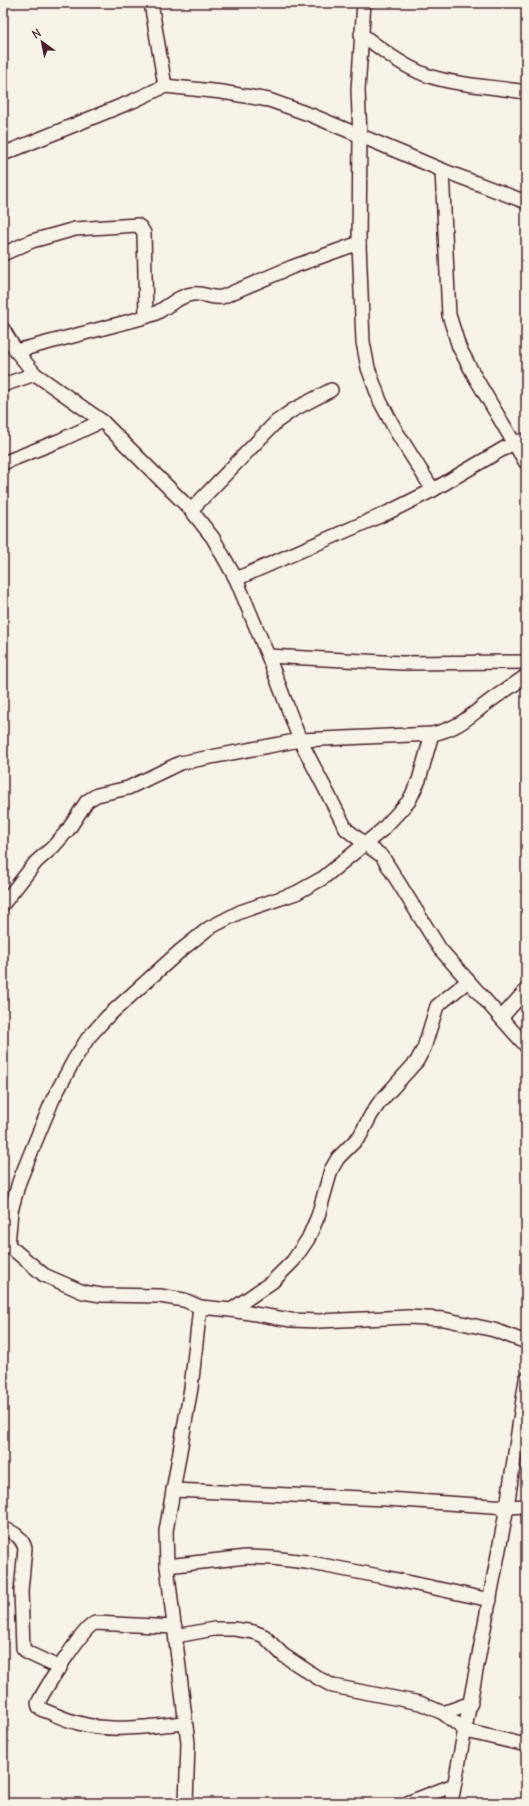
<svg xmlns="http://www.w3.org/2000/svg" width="529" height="1806" viewBox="0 0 529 1806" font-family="Delius,sans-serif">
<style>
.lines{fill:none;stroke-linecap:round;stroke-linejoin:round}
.street-casing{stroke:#4a1f2b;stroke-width:16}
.street{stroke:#f7f3e8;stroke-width:13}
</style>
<rect width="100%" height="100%" fill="#f7f3e8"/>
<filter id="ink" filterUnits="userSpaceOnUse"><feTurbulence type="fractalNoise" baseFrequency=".025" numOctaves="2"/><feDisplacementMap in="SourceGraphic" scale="8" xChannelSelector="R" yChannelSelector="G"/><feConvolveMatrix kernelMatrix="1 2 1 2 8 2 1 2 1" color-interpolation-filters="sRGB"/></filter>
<g filter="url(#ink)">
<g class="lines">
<defs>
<g id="street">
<polyline points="151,3 165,86"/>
<polyline points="364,3 358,90 360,136 359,243 363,342 368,368 380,401 396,431 433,490"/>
<path d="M 361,34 C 381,49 402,66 426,75 C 453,85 496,87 526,92"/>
<polyline points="3,154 133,101 165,86 222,92 269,100 311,115 442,170 526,202"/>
<polyline points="442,170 449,315 459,347 475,377 526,463"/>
<polyline points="3,254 32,241 75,229 137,225 141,228 144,233 146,316"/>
<polyline points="3,329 16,351 35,374 102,421 191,510 213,538 236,579 268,656 300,740 346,829 365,844 382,856 440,949 526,1046"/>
<path d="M 16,351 L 138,319 C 144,317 150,316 156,313 C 168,307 178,296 192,294 C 204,292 210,299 222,297 L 292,267 L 359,243"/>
<polyline points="3,385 35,374"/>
<polyline points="3,463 61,440 102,421"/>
<polyline points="191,510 276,422 293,410 331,390"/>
<polyline points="236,579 389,512 433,490 515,442 526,440"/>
<polyline points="268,656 402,663 526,662"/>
<path d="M 3,904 L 36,862 L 53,847 L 68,830 L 87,801 L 97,795 L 128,788 L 180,763 L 300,740 L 432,734 C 460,728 468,717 490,701 C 502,692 514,685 526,676"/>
<polyline points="501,1018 526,990"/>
<polyline points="3,1243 8,1245 44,1275 83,1292 101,1295 160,1296 184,1300 200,1307 231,1310 291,1320 319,1321 408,1317 444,1319 494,1330 526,1342"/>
<polyline points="8,1245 11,1211 19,1182 36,1140 53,1099 74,1060 88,1038 107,1017 180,951 209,928 240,912 296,893 323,878 382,830 409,801 419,780 432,734"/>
<polyline points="231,1310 272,1282 293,1261 308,1239 318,1216 331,1170 338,1158 360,1136 371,1115 379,1103 417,1061 424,1048 437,1006 468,981"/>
<polyline points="173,1490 386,1499 507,1507 526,1506"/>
<path d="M 3,1528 C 14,1533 21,1536 25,1548 L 21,1591 L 23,1648 L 28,1653 L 60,1668"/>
<polyline points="167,1566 246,1557 272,1558 306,1562 384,1577 490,1600"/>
<path d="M 175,1627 L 95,1623 C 83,1627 45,1689 38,1703 L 39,1707 L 43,1710 C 54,1714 66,1720 78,1723 C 112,1733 150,1726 185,1723"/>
<polyline points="176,1636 214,1629 234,1629 254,1632 264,1636 283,1655 318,1678 333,1686 420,1703 443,1713 466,1731 526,1745"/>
<polyline points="443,1713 471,1703"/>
<polyline points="186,1803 188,1743 167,1566 166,1531 191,1388 200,1307"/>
<polyline points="407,1803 454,1785"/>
<polyline points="451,1803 507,1507 526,1379"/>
</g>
</defs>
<use href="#street" class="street-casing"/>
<use href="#street" class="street"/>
</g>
</g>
<rect width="529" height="1806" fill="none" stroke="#f7f3e8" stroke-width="16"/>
<rect x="8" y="8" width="513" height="1790" fill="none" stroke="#4a1f2b" stroke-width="1.5" filter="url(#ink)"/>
<g transform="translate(42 42) rotate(327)" stroke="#f7f3e8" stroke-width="3" paint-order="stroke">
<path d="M0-3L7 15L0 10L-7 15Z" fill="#4a1f2b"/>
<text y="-6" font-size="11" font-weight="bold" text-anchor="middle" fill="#4a1f2b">N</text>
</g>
</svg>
